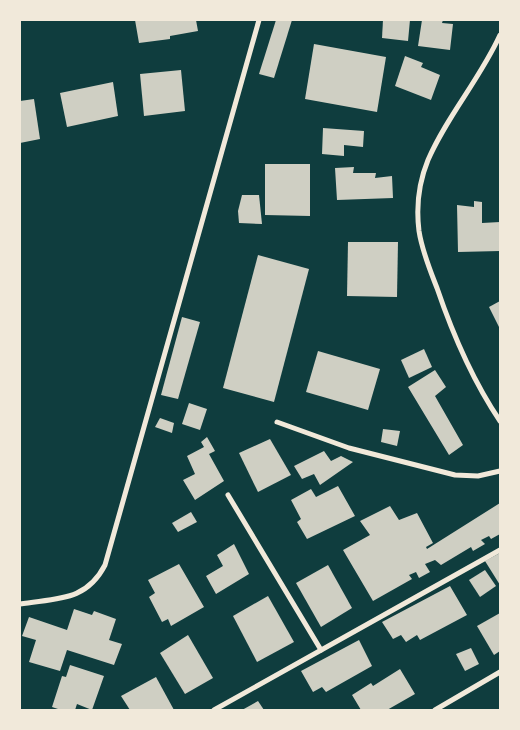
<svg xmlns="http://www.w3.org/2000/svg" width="520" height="730" viewBox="0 0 520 730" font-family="'Varela Round',sans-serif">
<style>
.building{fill:#cfcfc3}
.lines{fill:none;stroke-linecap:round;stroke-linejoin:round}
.minor{stroke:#f1e9da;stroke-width:5}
</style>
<rect width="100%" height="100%" fill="#0f3d3e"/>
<g class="building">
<polygon points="135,20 196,20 198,31 170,36 170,39 139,43"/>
<polygon points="276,20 292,20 274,78 259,74"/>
<polygon points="383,20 410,20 408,41 382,38"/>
<polygon points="422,20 443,20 442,23 453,24 450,50 418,46"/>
<polygon points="314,44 386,57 377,112 305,99"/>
<polygon points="405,56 423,63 421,67 440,75 431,100 395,86"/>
<polygon points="181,70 185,111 144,116 140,74"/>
<polygon points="113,82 118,116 67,127 60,93"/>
<polygon points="34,99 40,139 20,143 20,101"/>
<polygon points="323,128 364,131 363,147 344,145 344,156 322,154"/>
<polygon points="265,164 310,164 310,216 265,215"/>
<polygon points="354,167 353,173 376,173 375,178 392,176 393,198 337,200 335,168"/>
<polygon points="242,195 259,195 262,224 239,223 238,211"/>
<polygon points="474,201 482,202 482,223 500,222 500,251 458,252 457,205 474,207"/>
<polygon points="348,242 398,242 397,297 347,296"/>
<polygon points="258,255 309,269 274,402 223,388"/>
<polygon points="500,301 500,329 489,307"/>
<polygon points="182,317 200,322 178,399 161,395"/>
<polygon points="424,349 432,367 409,378 401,360"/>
<polygon points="318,351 380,369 368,410 306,392"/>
<polygon points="435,370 446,387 435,396 463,445 449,455 408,387"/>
<polygon points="189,403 207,409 200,430 182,424"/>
<polygon points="160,418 174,423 172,433 155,427"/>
<polygon points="383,429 400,431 397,446 381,442"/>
<polygon points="207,437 215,451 209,454 224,481 195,500 183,480 195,474 187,456 204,447 201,442"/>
<polygon points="270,439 291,475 258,492 239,453"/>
<polygon points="324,451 331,461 341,456 353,462 320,485 314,474 302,479 294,466"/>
<polygon points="338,486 355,516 307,539 297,522 301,519 291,500 311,489 316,497"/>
<polygon points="500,503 500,534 491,539 489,536 481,540 485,544 473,551 471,547 441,565 435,560 425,564 430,572 419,578 416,572 409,575 412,579 373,601 343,550 370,535 360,521 390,506 399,520 417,513 433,543 426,547 427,549"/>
<polygon points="191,512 197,522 178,532 172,523"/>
<polygon points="234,544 249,574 216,594 206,576 223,566 217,555"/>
<polygon points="500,553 500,585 485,561"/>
<polygon points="179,564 204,607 171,626 168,619 162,622 149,597 155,593 148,580"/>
<polygon points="328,565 352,608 321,627 296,583"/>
<polygon points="485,570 496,586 480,597 469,580"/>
<polygon points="450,586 467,615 420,640 417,635 406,642 401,635 393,639 382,622"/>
<polygon points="268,596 294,642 257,662 233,616"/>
<polygon points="74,609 92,615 94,611 116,619 109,640 122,644 114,665 67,650 60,671 29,662 36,640 22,636 29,617 67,630"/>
<polygon points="500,613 500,651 494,655 477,626"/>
<polygon points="188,635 213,678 185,694 160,653"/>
<polygon points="359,640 372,666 326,692 322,687 313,692 301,671"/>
<polygon points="471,648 479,664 465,671 456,654"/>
<polygon points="70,665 104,676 92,710 77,704 75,710 61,710 52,707 62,676 66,677"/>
<polygon points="400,669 415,694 387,710 361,710 352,695 371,683 373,686"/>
<polygon points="156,677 174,710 130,710 121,696"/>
<polygon points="258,701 264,710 242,710"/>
</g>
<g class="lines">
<g class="minor">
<path d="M 500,35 C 480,79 447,116 428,160 C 419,182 416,207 419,231 C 422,251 430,270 437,288 C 453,335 473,381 500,421"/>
<polyline points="277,422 349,448 455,475 478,476 500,471"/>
<polyline points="228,495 321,650"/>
<path d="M 20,604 C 56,598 86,602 105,565 L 259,20"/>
<polyline points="214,710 500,550"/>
<polyline points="435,710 500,672"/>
</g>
</g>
<rect width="520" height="730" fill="none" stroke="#f1e9da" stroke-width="42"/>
</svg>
